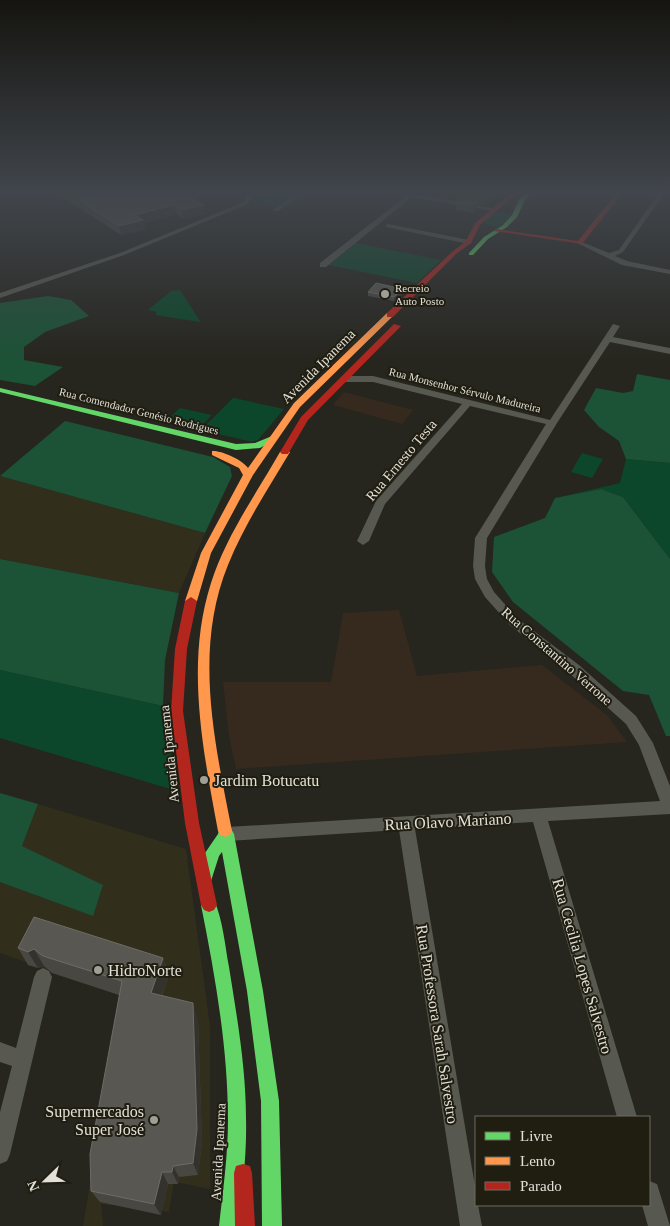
<svg xmlns="http://www.w3.org/2000/svg" width="670" height="1226" viewBox="0 0 670 1226" font-family="Georgia,serif">
<style>
.built{fill:#312e1b}
.education{fill:#362a1e}
.green{fill:#0c462b}
.forest{fill:#1c5236}
.lines{fill:none;stroke-linecap:round;stroke-linejoin:round}
.street{fill:#575850;fill-rule:evenodd}
.fast{fill:#63d668;fill-rule:evenodd}
.slow{fill:#ff974d;fill-rule:evenodd}
.jam{fill:#b3261e;fill-rule:evenodd}
.wall{fill:#494741}
.shaded-wall{fill:#34322c}
.building{fill:#595752;stroke:#6e6c67}
.poi-dot{fill:#a09f97;stroke:#201d11;stroke-width:2}
.labels{text-anchor:middle;stroke-width:4;stroke-linejoin:round;paint-order:stroke}
.far-poi-label{font-size:11px;fill:#e2e0d8;stroke:#201d11;text-anchor:start}
.far-street-label{font-size:11px;fill:#e2e0d8;stroke:#201d11}
.street-label{font-size:14px;fill:#e2e0d8;stroke:#201d11}
.near-poi-label{font-size:16px;fill:#e2e0d8;stroke:#201d11;text-anchor:start}
.near-street-label{font-size:16px;fill:#e2e0d8;stroke:#201d11}
</style>
<rect width="100%" height="100%" fill="#26251e"/>
<g class="built">
<polygon points="0,476 205,533 179,593 0,559"/>
<polygon points="38,804 186,849 210,1026 210,1189 174,1182 169,1212 101,1204 103,1226 83,1226 121,996 0,953 0,881 102,886 22,846"/>
</g>
<g class="education">
<polygon points="344,392 413,410 402,424 333,405"/>
<polygon points="399,610 417,676 542,665 608,716 627,742 236,769 229,736 223,682 331,682 343,613"/>
</g>
<g class="green">
<polygon points="257,191 301,191 278,206 252,201"/>
<path d="M 503,212 L 511,216 C 503,225 497,230 486,224 L 484,222 L 492,213 Z"/>
<polygon points="356,243 441,260 417,283 329,265"/>
<polygon points="180,290 200,321 200,322 155,315 157,312 148,310 171,291"/>
<polygon points="233,398 234,398 284,409 258,440 252,442 201,430"/>
<polygon points="180,408 212,415 203,424 170,417"/>
<polygon points="582,453 603,459 592,478 571,472"/>
<polygon points="626,459 670,463 670,559 623,497 601,489 555,498 620,483"/>
<polygon points="0,670 163,706 177,791 0,738"/>
</g>
<g class="forest">
<polygon points="48,296 71,300 89,316 45,332 24,347 24,360 63,367 35,386 0,380 0,303"/>
<polygon points="637,374 670,380 670,463 626,459 619,441 599,427 584,410 596,388 623,393 633,391"/>
<polygon points="65,421 213,457 230,467 232,476 205,533 0,476"/>
<polygon points="601,489 623,497 670,559 670,736 666,736 649,695 623,691 513,602 492,572 494,537 545,518 555,498"/>
<polygon points="0,559 179,593 165,660 163,706 0,670"/>
<polygon points="0,793 38,804 22,846 103,885 93,916 0,882"/>
</g>
<g class="lines">
<g class="street">
<polygon points="250,191 256,191 248,204 124,255 0,298 0,293 120,253 244,202"/>
<polygon points="301,191 308,191 278,211 274,211 274,209"/>
<polygon points="383,191 410,193 419,191 416,194 496,209 493,211 412,197 326,267 320,267 320,263 406,196"/>
<polygon points="660,191 666,191 623,252 615,256 627,261 670,270 670,274 622,265 577,243 582,242 609,253 619,250"/>
<polygon points="388,224 469,240 472,242 469,244 386,227 386,225"/>
<polygon points="613,324 620,326 613,337 670,348 670,354 610,342 557,423 487,538 485,566 487,579 494,592 518,619 579,665 636,716 653,743 670,786 670,814 548,821 637,1117 617,1117 533,822 415,829 476,1192 476,1205 478,1205 482,1226 460,1226 399,830 227,841 221,839 219,834 221,829 227,827 660,801 639,745 626,724 569,673 510,625 485,597 475,579 473,566 475,538 546,424 470,406 385,504 369,541 363,545 357,541 376,501 462,404 373,382 344,382 340,379 344,376 373,376 550,420"/>
<polygon points="43,968 49,971 52,977 10,1154 7,1161 0,1164 0,1112 12,1066 0,1062 0,1042 16,1048 34,977 37,971"/>
<polygon points="649,1181 657,1184 670,1226 648,1226 642,1205 649,1205"/>
</g>
<g class="fast">
<polygon points="527,191 533,191 525,200 517,217 507,227 488,239 473,255 469,255 469,253 484,237 503,225 512,215 519,200"/>
<polygon points="0,388 236,444 255,443 272,436 276,439 260,448 236,450 0,392"/>
<polygon points="225,825 230,827 234,834 263,991 279,1101 282,1226 262,1226 261,1101 247,991 222,852 219,856 211,881 206,883 201,881 199,876 205,853 218,834 220,827"/>
<path d="M 209,898 L 214,900 C 223,920 225,946 229,967 C 237,1017 246,1068 246,1119 C 247,1155 242,1191 239,1226 L 219,1226 C 223,1191 228,1155 228,1120 C 228,1048 215,975 201,905 L 204,900 Z"/>
</g>
<g class="slow">
<path d="M 387,313 L 394,315 L 300,407 L 253,475 L 211,553 L 197,601 L 191,605 L 187,604 L 185,601 L 201,553 L 243,475 L 239,468 L 212,455 L 212,451 C 221,450 243,460 248,468 L 294,403 Z"/>
<path d="M 285,449 L 290,452 C 268,489 244,525 228,565 C 193,651 215,744 232,831 L 230,835 L 225,837 L 220,835 L 218,831 C 203,750 185,664 211,583 C 226,536 256,494 280,452 Z"/>
</g>
<g class="jam">
<polygon points="514,191 521,191 480,225 471,243 456,254 393,317 387,317 387,313 452,252 466,241 475,223"/>
<polygon points="618,191 624,191 582,244 494,231 497,229 578,241"/>
<polygon points="394,324 401,326 308,420 288,454 282,454 280,452 301,417"/>
<polygon points="191,597 197,601 187,649 183,711 199,823 217,905 214,910 209,912 204,910 201,905 185,823 171,711 175,649 185,601"/>
<polygon points="243,1164 250,1166 252,1173 255,1226 235,1226 234,1173 236,1166"/>
</g>
</g>
<g class="wall">
<polygon points="53,191 180,191 205,214 183,219 176,214 144,223 145,230 121,235"/>
<polygon points="456,191 501,191 485,205 477,204 476,210 473,213 456,210 456,203 459,200 456,200"/>
<polygon points="368,292 403,293 394,301 368,296"/>
<polygon points="18,948 163,958 169,975 162,996 198,1019 202,1142 198,1175 179,1177 178,1184 168,1184 161,1215 100,1202 91,1191 119,995 52,973 44,966 38,968 28,965"/>
</g>
<g class="shaded-wall">
<polygon points="490,191 501,191 485,205 486,195"/>
<polygon points="477,203 476,210 473,213 474,205"/>
<polygon points="174,205 176,214 144,223 145,230 121,235 119,226 135,215"/>
<polygon points="204,205 205,214 183,219 182,210"/>
<polygon points="403,289 403,293 394,301 394,297"/>
<polygon points="34,949 44,966 38,968 28,952"/>
<polygon points="163,958 169,975 157,1009 151,993"/>
<polygon points="193,1003 198,1019 202,1142 198,1175 193,1163"/>
<polygon points="173,1166 179,1177 178,1184 172,1172"/>
<polygon points="162,1172 168,1184 161,1215 154,1204"/>
</g>
<g class="building">
<polygon points="65,191 180,191 204,205 182,210 174,205 135,215 143,220 119,226"/>
<polygon points="468,191 490,191 486,195"/>
<polygon points="459,200 477,203 474,205 456,203"/>
<polygon points="376,283 403,289 394,297 368,292"/>
<polygon points="34,917 163,958 151,993 193,1003 197,1129 193,1163 173,1166 172,1172 162,1172 154,1204 91,1191 90,1154 122,981 43,956 34,949 28,952 18,948"/>
</g>
<linearGradient id="sky" x2="0" y2="1"><stop stop-color="#151410"/><stop offset="0.53" stop-color="#41464c"/><stop offset="1" stop-color="#41464c" stop-opacity="0"/></linearGradient>
<rect width="670" height="363" fill="url(#sky)"/>
<g class="poi-dot">
<circle cx="385" cy="294" r="5"/>
<circle cx="204" cy="780" r="5"/>
<circle cx="98" cy="970" r="5"/>
<circle cx="154" cy="1120" r="5"/>
</g>
<g class="labels">
<g class="far-poi-label">
<text x="395" y="292">Recreio<tspan x="395" dy="13">Auto Posto</tspan></text>
</g>
<g class="far-street-label">
<text transform="translate(465 390) rotate(14)" y="4">Rua Monsenhor Sérvulo Madureira</text>
<text transform="translate(139 411) rotate(14)" y="4">Rua Comendador Genésio Rodrigues</text>
</g>
<g class="street-label">
<text transform="translate(318 366) rotate(-45)" y="5">Avenida Ipanema</text>
<text transform="translate(401 460) rotate(-50)" y="5">Rua Ernesto Testa</text>
<text transform="translate(557 656) rotate(41)" y="5">Rua Constantino Verrone</text>
<text transform="translate(169 754) rotate(-96)" y="5">Avenida Ipanema</text>
<text transform="translate(218 1152) rotate(-87)" y="5">Avenida Ipanema</text>
</g>
<g class="near-poi-label">
<text x="214" y="786">Jardim Botucatu</text>
<text x="108" y="976">HidroNorte</text>
<text x="144" y="1117" text-anchor="end">Supermercados<tspan x="144" dy="18">Super José</tspan></text>
</g>
<g class="near-street-label">
<text transform="translate(448 821) rotate(-3)" y="6">Rua Olavo Mariano</text>
<text transform="translate(583 966) rotate(74)" y="6">Rua Cecilia Lopes Salvestro</text>
<text transform="translate(438 1024) rotate(81)" y="6">Rua Professora Sarah Salvestro</text>
</g>
</g>
<rect x="475" y="1116" width="175" height="90" fill="#201d11" stroke="#6e6b61"/>
<rect x="485" y="1132" width="25" height="8" fill="#63d668" stroke="#6e6b61"/>
<text x="520" y="1141" font-size="15" fill="#e2e0d8">Livre</text>
<rect x="485" y="1157" width="25" height="8" fill="#ff974d" stroke="#6e6b61"/>
<text x="520" y="1166" font-size="15" fill="#e2e0d8">Lento</text>
<rect x="485" y="1182" width="25" height="8" fill="#b3261e" stroke="#6e6b61"/>
<text x="520" y="1191" font-size="15" fill="#e2e0d8">Parado</text>
<g transform="translate(45 1181) rotate(247)" stroke="#201d11" stroke-width="4" paint-order="stroke">
<path d="M0-4L9 19L0 12L-9 19Z" fill="#e2e0d8"/>
<text y="-8" font-size="14" font-weight="bold" text-anchor="middle" fill="#e2e0d8">N</text>
</g>
</svg>
